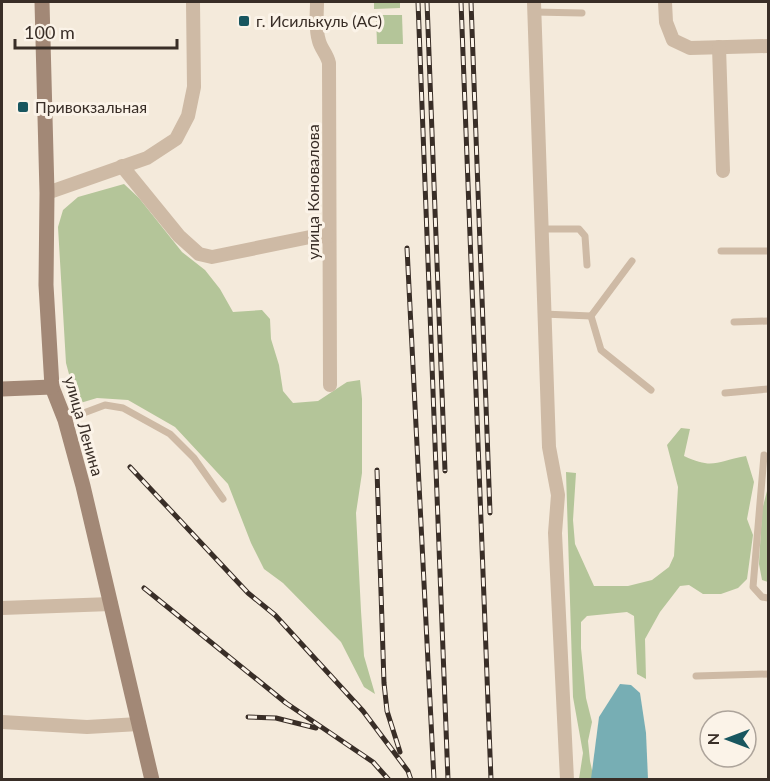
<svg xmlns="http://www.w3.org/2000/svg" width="770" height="781" viewBox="0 0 770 781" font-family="Lato,sans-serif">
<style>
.green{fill:#b4c599}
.water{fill:#77aeb4}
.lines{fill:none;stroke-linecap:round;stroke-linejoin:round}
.lane{stroke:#cebaa5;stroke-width:7}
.street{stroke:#cebaa5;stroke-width:14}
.secondary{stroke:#a28876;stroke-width:15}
.rail-casing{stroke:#392e27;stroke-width:5}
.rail{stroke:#fbf3e8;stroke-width:3;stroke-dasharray:9;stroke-linecap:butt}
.poi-dot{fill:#18565f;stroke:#fbf3e8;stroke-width:2}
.labels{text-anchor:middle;stroke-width:6;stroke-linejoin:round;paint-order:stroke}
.poi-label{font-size:16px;fill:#392e27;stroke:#fbf3e8;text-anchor:start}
.street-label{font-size:16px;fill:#392e27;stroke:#fbf3e8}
</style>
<rect width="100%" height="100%" fill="#f4eadb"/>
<g class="green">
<polygon points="374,2 400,2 400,8 374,9"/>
<polygon points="376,15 402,15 403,44 377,44"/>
<polygon points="124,184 139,198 182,252 205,270 220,289 233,312 262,310 270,319 271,339 279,365 283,391 293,403 318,401 347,382 360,380 362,399 362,473 356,513 361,611 364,656 375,694 364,687 341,642 283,583 264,569 251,543 228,484 175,427 128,400 97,398 77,404 66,363 58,227 63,210 78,197"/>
<path d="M 681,428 L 690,429 L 684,456 C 714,470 716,461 746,456 L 754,482 L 747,519 L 753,535 L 747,579 L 738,588 L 721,594 L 703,594 L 689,585 L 680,586 L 660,612 L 645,639 L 646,679 L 637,674 L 634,616 L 627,612 L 587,616 L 581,622 L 581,648 L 586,698 L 592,722 L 588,741 L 590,761 L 594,779 L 579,779 L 583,753 L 573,697 L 566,472 L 576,473 L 573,520 L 575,544 L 594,586 L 628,586 L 652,580 L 669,567 L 674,556 L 678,487 L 667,445 Z"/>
<polygon points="768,465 768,582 762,580 759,564 762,510 767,491"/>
</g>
<polygon class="water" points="620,684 631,685 640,693 646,733 648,779 591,779 599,717"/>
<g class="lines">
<g class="lane">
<polyline points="534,12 582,13"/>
<polyline points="542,229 579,229 585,236 587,265"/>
<polyline points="721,251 768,251"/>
<polyline points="632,261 591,316 601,350 651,390"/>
<polyline points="543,314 591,316"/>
<polyline points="734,322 768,321"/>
<polyline points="725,393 768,389"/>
<polyline points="65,420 105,405 123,408 170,434 194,458 223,499"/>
<polyline points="764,455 753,587 762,597 768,598"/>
<polyline points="696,676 768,674"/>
</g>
<g class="street">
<path d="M 317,2 C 317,14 315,29 319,41 C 321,49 327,54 329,63 L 330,385"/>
<polyline points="534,2 549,447 558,495 555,533 567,780"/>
<polyline points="665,2 666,22 673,40 690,48 768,46"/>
<polyline points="719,47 723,171"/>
<polyline points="122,166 179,236 199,254 212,257 310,237 329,236"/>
<polyline points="47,193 147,158 176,139 188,116 194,87 193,2"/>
<polyline points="2,608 111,604"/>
<polyline points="2,722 87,727 139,724"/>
</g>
<g class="secondary">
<polyline points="42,2 47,193 46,285 52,387 65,420 83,486 152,780"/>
<polyline points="2,389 52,387"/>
</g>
<defs>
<g id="rail">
<polyline points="418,2 448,780"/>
<polyline points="427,2 445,471"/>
<polyline points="461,2 491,780"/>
<polyline points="471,2 490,513"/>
<polyline points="407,248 434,780"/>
<polyline points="130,467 248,593 275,615 363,711 408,771 411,780"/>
<polyline points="377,470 384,683 387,711 400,752"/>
<polyline points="144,588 286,703 373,762 389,780"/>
<polyline points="248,717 276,718 316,728"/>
</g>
</defs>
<use href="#rail" class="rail-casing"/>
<use href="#rail" class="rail"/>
</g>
<g class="poi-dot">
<rect x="238" y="15" width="12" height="12" rx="3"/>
<rect x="17" y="101" width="12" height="12" rx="3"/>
</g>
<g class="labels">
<g class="poi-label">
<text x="256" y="27">г. Исилькуль (АС)</text>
<text x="35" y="113">Привокзальная</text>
</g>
<g class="street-label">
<text transform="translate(313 192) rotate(-90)" y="6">улица Коновалова</text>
<text transform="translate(84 426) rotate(74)" y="6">улица Ленина</text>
</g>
</g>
<rect width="770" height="781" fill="none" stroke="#392e27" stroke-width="6"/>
<g transform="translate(728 739) rotate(270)"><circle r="28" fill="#fbf3e8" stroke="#ada49b" stroke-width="1.5"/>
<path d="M0-4.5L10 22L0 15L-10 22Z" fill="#18565f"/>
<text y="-9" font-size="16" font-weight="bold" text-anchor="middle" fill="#392e27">N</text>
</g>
<path d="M15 39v9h162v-9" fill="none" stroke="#392e27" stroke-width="3"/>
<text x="24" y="39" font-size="18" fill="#392e27" stroke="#fbf3e8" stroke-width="4.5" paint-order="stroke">100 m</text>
</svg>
